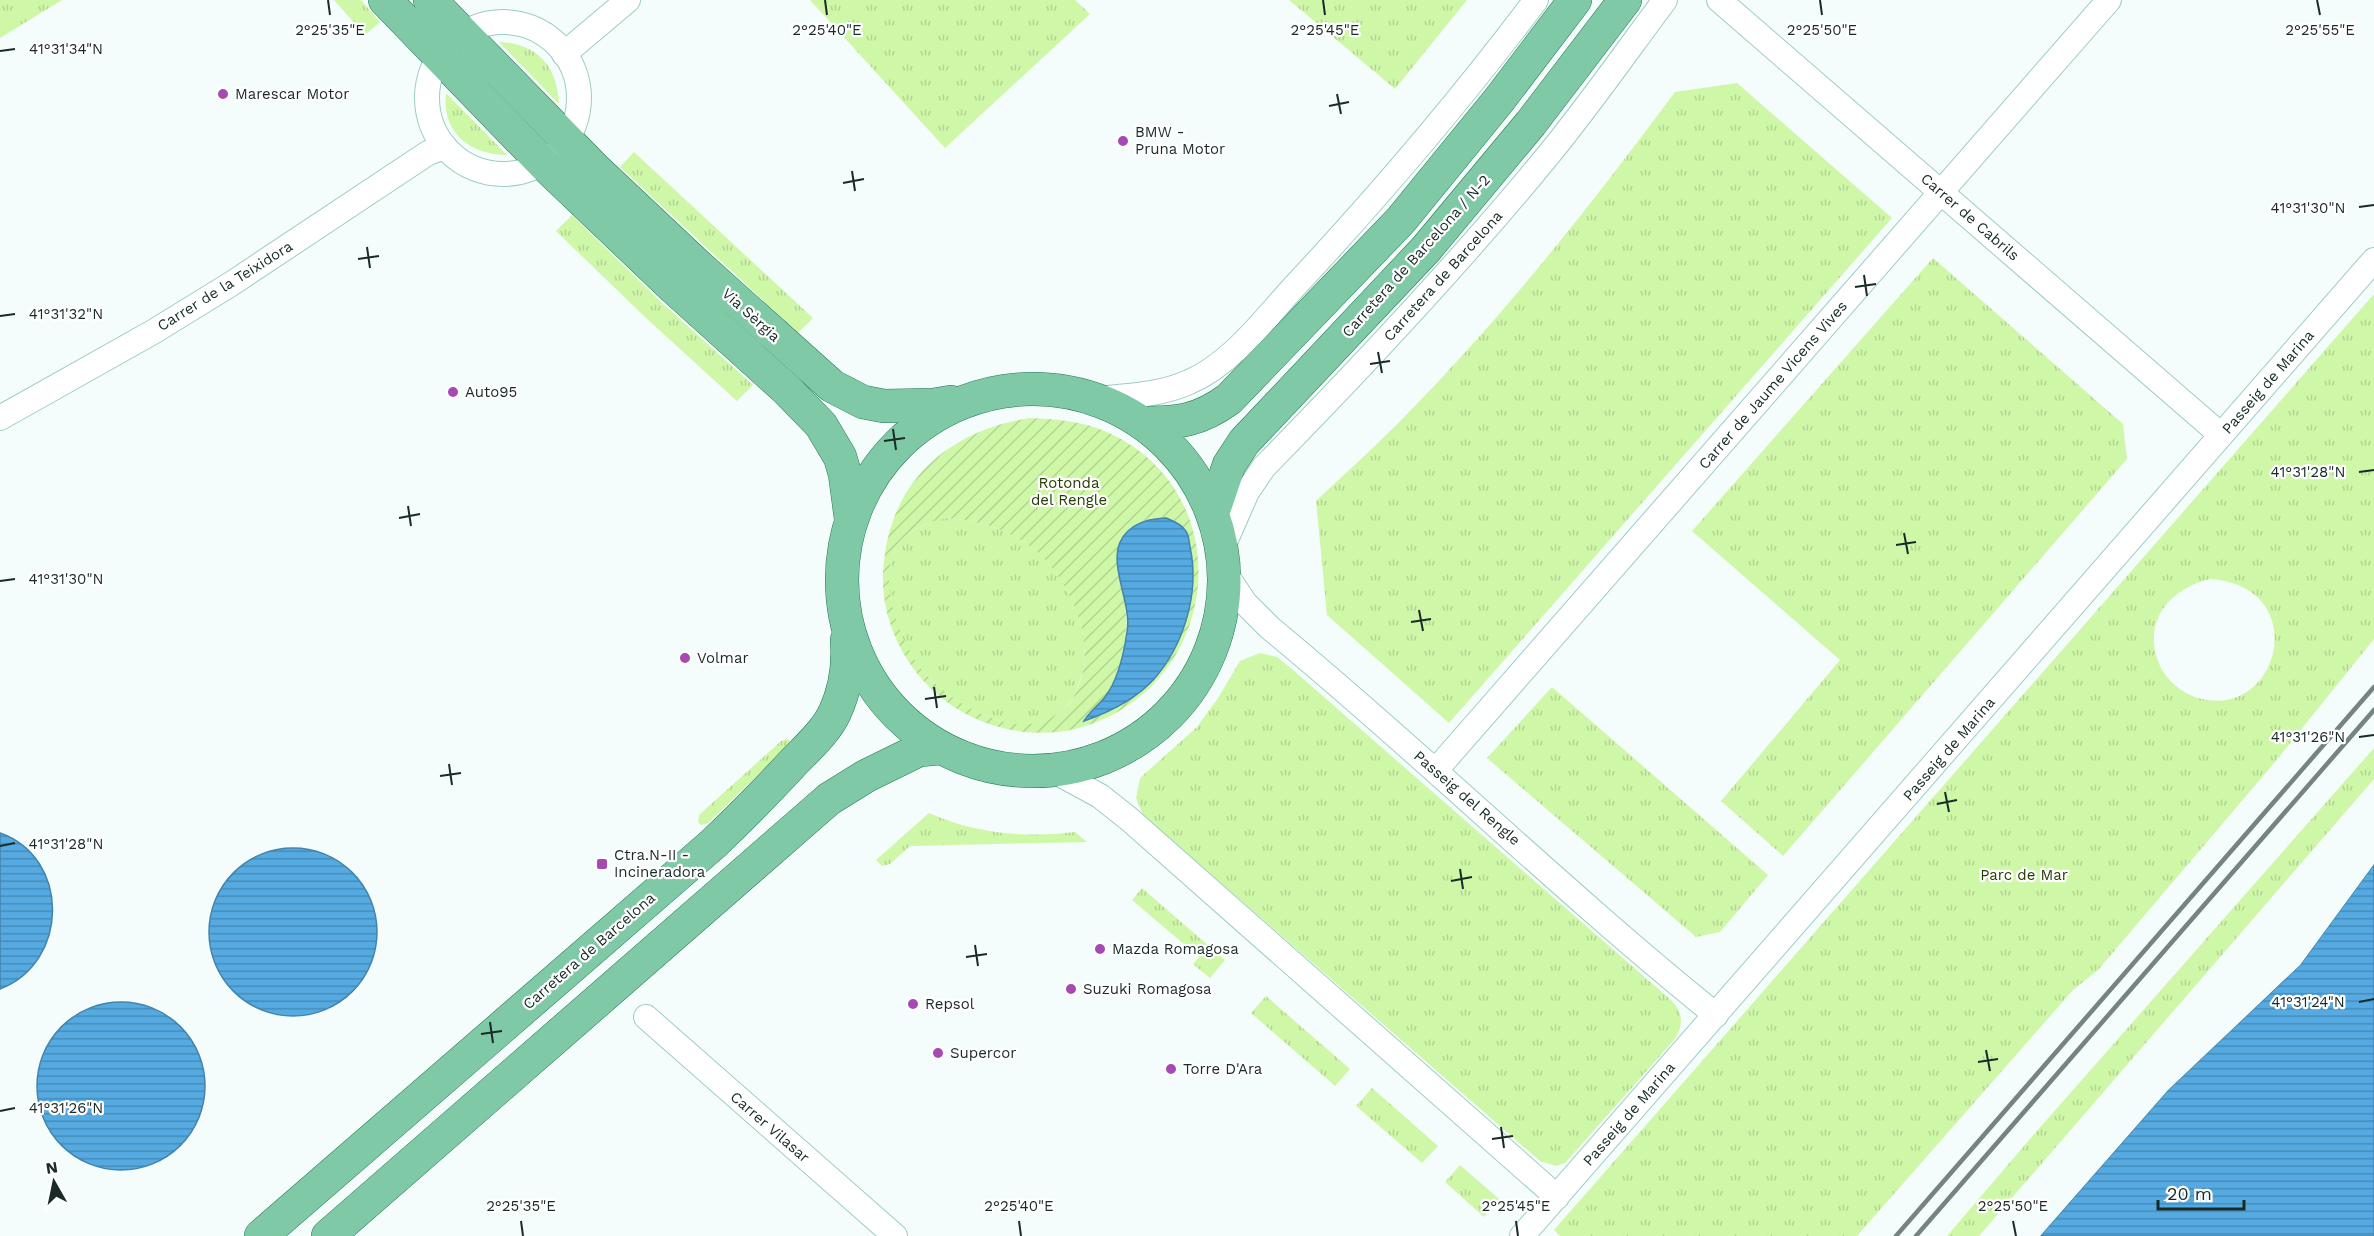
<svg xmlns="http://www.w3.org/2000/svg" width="2374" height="1236" viewBox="0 0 2374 1236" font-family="'Work Sans',sans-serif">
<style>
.grass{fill:url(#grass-tufts);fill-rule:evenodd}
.garden{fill:url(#garden-furrows);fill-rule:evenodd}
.water{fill:url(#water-rules);stroke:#4384aa;stroke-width:1.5}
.pier{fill:#f4fdfb}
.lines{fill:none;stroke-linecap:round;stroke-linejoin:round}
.minor-casing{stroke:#9dccc5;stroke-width:26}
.primary-casing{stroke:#247a54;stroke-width:34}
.minor{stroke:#fff;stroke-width:24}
.primary{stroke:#80c9a6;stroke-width:33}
.rail{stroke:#758482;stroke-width:4.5}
.ticks{fill:none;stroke:#182b28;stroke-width:2}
.poi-dot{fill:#a649b3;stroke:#fff;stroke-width:2}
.labels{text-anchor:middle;stroke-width:4.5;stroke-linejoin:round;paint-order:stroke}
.poi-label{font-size:15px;fill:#182b28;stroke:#fff;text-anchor:start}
.street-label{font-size:15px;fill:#182b28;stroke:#fff}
.park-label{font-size:15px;fill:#263e03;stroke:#fff}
.ticks-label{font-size:15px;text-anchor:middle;fill:#182b28;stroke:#fff;stroke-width:4.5;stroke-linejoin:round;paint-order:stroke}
</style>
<defs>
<pattern id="grass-tufts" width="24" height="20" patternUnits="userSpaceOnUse" patternTransform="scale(1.5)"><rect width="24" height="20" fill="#cff7a8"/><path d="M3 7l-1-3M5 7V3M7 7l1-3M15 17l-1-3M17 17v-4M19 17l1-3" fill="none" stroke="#b1d491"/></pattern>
<pattern id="garden-furrows" width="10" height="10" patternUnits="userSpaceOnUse" patternTransform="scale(1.5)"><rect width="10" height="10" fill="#cff7a8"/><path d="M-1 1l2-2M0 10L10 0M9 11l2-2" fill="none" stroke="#b1d491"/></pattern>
<pattern id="water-rules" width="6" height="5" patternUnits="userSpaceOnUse" patternTransform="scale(1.5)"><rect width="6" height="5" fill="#56aae2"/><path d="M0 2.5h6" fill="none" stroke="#468bb7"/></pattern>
</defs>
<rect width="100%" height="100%" fill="#f4fdfb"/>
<g class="grass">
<polygon points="0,0 62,0 0,38"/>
<polygon points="334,0 361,0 380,22 365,35"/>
<polygon points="810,0 1075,0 1090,14 945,148"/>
<polygon points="1289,0 1467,0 1395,89"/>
<path d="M 499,42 C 538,44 557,66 559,104 Z"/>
<path d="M 1737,83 L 1892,218 L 1449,723 L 1327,615 L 1316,501 C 1347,472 1379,443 1408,413 C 1506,313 1592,204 1675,92 Z"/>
<path d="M 446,93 L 507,155 C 470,155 441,132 446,93 Z"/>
<polygon points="634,152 813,318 798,333 620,167"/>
<polygon points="572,215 661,302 753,385 737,401 646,318 556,231"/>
<polygon points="1933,258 2123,424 2127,459 1783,856 1721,801 1840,660 1692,531"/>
<path d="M 2374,294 L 2374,639 L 2275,762 L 2098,970 L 2073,990 L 1857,1236 L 1560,1236 L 1554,1230 ZM 2210,579 C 2315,586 2279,725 2195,697 C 2181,692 2168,681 2161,668 C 2140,624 2168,589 2210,579 Z"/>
<path d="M 945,518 C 978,520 1012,530 1037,552 C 1071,582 1096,640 1079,683 C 1076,692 1071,704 1063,710 C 1019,746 954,705 923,671 C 898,643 873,572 901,540 C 912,528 930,522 945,518 Z"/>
<path d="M 1260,653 L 1277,657 L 1293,670 L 1671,1000 C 1683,1012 1684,1025 1675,1039 L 1565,1163 L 1556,1166 L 1540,1161 L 1151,822 L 1143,815 L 1136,798 L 1140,778 L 1197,727 L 1218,698 L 1240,661 Z"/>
<polygon points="1552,687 1768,875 1720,932 1696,937 1487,758"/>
<polygon points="788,739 790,741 787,747 708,823 701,825 698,822 699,815 781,741"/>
<polygon points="2374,748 2374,779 1979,1236 1947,1236 2036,1132"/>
<path d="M 929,813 C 976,834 1025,838 1075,832 L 1087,842 L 910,846 L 890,864 L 882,866 L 876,860 Z"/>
<polygon points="1142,888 1225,960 1210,978 1193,964 1199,957 1132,900"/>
<polygon points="1266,996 1350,1069 1335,1086 1251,1013"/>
<polygon points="1372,1088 1438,1146 1422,1163 1356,1106"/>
<polygon points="1460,1165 1499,1199 1484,1217 1445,1182"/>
</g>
<path class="garden" d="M 1029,418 C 1056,419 1082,421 1107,432 C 1245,494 1221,692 1075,729 C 1033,739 987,729 951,705 C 909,676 881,625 883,574 C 887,485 944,432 1029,418 ZM 945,518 C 978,520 1012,530 1037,552 C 1071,583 1096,640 1079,684 C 1076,693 1071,704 1063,710 C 1019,746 954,705 923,671 C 899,643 873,572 901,540 C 912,528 930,522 945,518 ZM 1117,567 L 1168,662 C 1139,691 1124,707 1085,720 C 1090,711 1099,705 1106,696 C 1133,656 1130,610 1117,567 Z"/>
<g class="water">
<path d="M 1166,518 C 1173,521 1180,523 1185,530 C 1189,534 1189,541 1190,547 C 1200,592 1184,645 1154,679 C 1135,700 1110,712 1084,721 C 1090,711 1098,706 1105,697 C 1118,680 1124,653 1127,632 C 1133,599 1101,556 1128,531 C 1139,521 1151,519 1166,518 Z"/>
<path d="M 0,833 C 71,858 69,963 0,989 Z"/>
<circle cx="293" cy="932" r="84"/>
<polygon points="2374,864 2374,1236 2040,1236 2168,1090 2300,965"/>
<circle cx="121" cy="1086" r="84"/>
</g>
<polygon class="pier" points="2374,861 2374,864 2300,965 2168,1090 2040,1236 2037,1236 2165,1088 2297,963"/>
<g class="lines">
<defs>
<g id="minor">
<polyline points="1719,0 2221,435"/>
<circle cx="503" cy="98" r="76"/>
<polyline points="564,54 628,0"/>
<path d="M 1096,399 C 1127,396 1161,395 1189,382 C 1231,364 1263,321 1293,288 C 1379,196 1460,101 1536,0"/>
<polyline points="0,418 153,332 231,284 428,153 445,147"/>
<path d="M 1222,549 L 1247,492 L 1264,467 C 1363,366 1460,263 1550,153 C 1590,104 1627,51 1665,0"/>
<path d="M 1225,573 L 1245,603 L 1270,628 C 1422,753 1563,892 1716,1015"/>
<polyline points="1436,770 2109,0"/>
<polyline points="1054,771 1100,796 1129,819 1557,1197"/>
<polyline points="646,1017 895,1236"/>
<polyline points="1522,1236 2374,260"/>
</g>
<g id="primary">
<polyline points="385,0 543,163 674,288 786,389 821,425 840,457 845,474 851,519"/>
<polyline points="430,0 595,169 696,264 832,386 863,402 884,406 933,405 951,402"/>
<circle cx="1033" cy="580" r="191"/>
<path d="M 1142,423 C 1178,423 1199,421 1229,399 L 1401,220 L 1499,100 L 1575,0"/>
<polyline points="1213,512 1229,465 1244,442 1426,249 1531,123 1625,0"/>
<path d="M 261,1236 L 713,844 C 740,818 766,792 791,765 C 806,749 826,732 835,712 C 846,688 849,666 847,640"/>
<polyline points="328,1236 829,799 866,776 919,750 941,748"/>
</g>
</defs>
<use href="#minor" class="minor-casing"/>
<use href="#primary" class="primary-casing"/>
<use href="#minor" class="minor"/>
<use href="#primary" class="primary"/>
<g class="rail">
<polyline points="1896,1236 2374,687"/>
<polyline points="1916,1236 2374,710"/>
</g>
</g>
<path class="ticks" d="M 328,0 L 330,15M 825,0 L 827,15M 1323,0 L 1325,15M 1820,0 L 1822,15M 2317,0 L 2320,15M 0,51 L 15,49M 1337,94 L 1341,114M 1329,106 L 1349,102M 852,171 L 855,191M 843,183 L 864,179M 2359,207 L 2374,205M 367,247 L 370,268M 358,259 L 379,256M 1864,275 L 1867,296M 1855,287 L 1876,284M 0,316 L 15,314M 1378,352 L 1382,373M 1370,364 L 1390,361M 893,429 L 896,450M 884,441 L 905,438M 2359,472 L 2374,470M 408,506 L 411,526M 399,518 L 420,514M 1904,533 L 1908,554M 1896,545 L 1916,542M 0,581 L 15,579M 1419,610 L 1423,631M 1411,622 L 1431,619M 934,687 L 937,708M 925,699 L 946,696M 2359,737 L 2374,735M 449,764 L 452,785M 440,776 L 461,773M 1945,792 L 1949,812M 1937,804 L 1957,800M 0,846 L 15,843M 1460,869 L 1463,889M 1451,881 L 1472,877M 975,945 L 978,966M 966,957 L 987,954M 2359,1002 L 2374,999M 490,1022 L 493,1043M 481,1034 L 502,1031M 1986,1050 L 1990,1071M 1978,1062 L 1998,1059M 0,1111 L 15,1108M 1501,1127 L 1504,1148M 1492,1139 L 1513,1136M 521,1221 L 523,1236M 1019,1221 L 1021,1236M 1516,1221 L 1518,1236M 2013,1221 L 2016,1236"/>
<g class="poi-dot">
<circle cx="223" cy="94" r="6"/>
<circle cx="1123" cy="141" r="6"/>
<circle cx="453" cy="392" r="6"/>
<circle cx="685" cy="658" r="6"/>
<rect x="596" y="858" width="12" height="12" rx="3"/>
<circle cx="1100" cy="949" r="6"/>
<circle cx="1071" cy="989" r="6"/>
<circle cx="913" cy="1004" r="6"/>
<circle cx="938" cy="1053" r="6"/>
<circle cx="1171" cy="1069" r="6"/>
</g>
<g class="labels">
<g class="poi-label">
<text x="235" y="99">Marescar Motor</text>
<text x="1135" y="137">BMW -<tspan x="1135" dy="17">Pruna Motor</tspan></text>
<text x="465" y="397">Auto95</text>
<text x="697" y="663">Volmar</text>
<text x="614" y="860">Ctra.N-II -<tspan x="614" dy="17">Incineradora</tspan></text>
<text x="1112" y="954">Mazda Romagosa</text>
<text x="1083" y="994">Suzuki Romagosa</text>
<text x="925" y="1009">Repsol</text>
<text x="950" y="1058">Supercor</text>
<text x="1183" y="1074">Torre D'Ara</text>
</g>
<g class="street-label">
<text transform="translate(1970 217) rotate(41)" y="5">Carrer de Cabrils</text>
<text transform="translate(1416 256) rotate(-48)" y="5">Carretera de Barcelona / N-2</text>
<text transform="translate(1443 276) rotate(-48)" y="5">Carretera de Barcelona</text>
<text transform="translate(225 286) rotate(-32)" y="5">Carrer de la Teixidora</text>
<text transform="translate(751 315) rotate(42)" y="5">Via Sèrgia</text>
<text transform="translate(2268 382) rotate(-49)" y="5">Passeig de Marina</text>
<text transform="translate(1773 385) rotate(-49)" y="5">Carrer de Jaume Vicens Vives</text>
<text transform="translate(1949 749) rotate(-49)" y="5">Passeig de Marina</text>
<text transform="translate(1467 798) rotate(41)" y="5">Passeig del Rengle</text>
<text transform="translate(589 951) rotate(-41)" y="5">Carretera de Barcelona</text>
<text transform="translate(1629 1114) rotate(-49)" y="5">Passeig de Marina</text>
<text transform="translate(770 1127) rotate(41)" y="5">Carrer Vilasar</text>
</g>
<g class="park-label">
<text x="1069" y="488">Rotonda<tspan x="1069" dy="17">del Rengle</tspan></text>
<text x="2024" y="880">Parc de Mar</text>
</g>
</g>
<g class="ticks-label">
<text x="330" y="35">2°25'35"E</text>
<text x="827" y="35">2°25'40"E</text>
<text x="1325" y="35">2°25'45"E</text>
<text x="1822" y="35">2°25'50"E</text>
<text x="2320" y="35">2°25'55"E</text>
<text x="66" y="54">41°31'34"N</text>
<text x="2308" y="213">41°31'30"N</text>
<text x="66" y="319">41°31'32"N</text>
<text x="2308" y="477">41°31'28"N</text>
<text x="66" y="584">41°31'30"N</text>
<text x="2308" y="742">41°31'26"N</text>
<text x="66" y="849">41°31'28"N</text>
<text x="2308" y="1007">41°31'24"N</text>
<text x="66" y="1113">41°31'26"N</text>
<text x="521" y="1211">2°25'35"E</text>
<text x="1019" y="1211">2°25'40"E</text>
<text x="1516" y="1211">2°25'45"E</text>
<text x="2013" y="1211">2°25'50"E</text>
</g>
<g transform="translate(54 1182) rotate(351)" stroke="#ffffff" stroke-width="4.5" paint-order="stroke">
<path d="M0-4.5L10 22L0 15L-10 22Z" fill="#182b28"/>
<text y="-9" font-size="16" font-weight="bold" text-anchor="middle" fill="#182b28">N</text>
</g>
<path d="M2158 1200v9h86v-9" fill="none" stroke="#182b28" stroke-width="3"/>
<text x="2167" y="1200" font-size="18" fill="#182b28" stroke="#ffffff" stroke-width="4.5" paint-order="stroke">20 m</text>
</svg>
